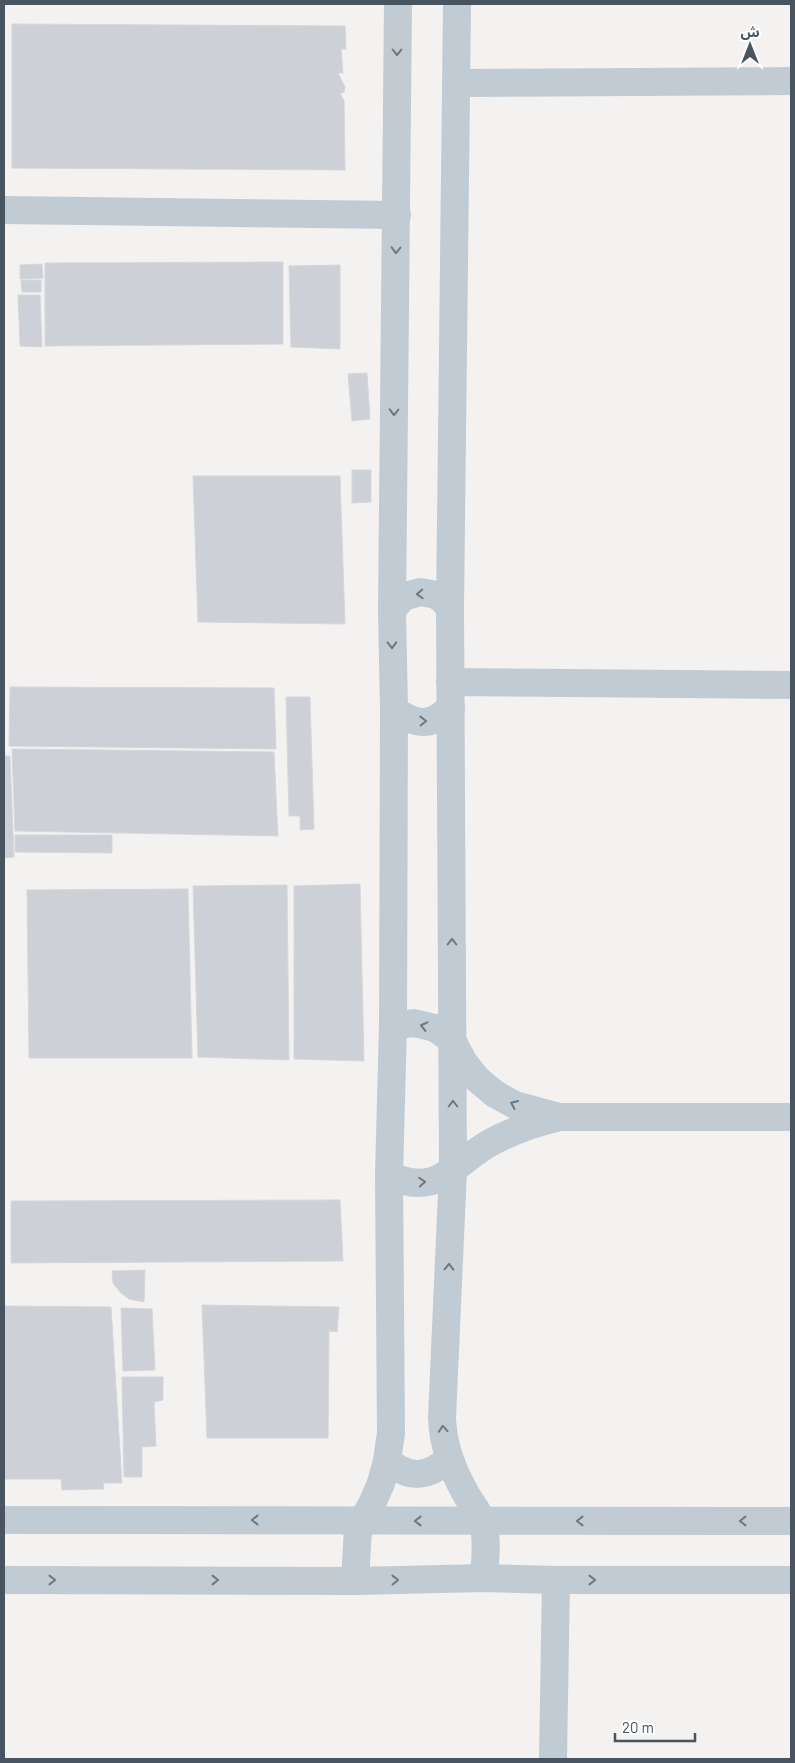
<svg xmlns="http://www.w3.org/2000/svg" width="795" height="1763" viewBox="0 0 795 1763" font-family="Barlow,'Noto Sans Arabic',sans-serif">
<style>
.building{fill:#cdd0d6;stroke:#d5d7dd}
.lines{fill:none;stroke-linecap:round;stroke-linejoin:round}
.minor{stroke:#c1cbd3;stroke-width:28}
.oneway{stroke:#6c7882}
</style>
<rect width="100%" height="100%" fill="#f4f1f1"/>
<g class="building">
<polygon points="12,24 345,26 346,49 341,49 343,73 338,73 345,87 344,92 340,94 344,100 345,170 12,168"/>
<polygon points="283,262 283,344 45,346 45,263"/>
<polygon points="42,264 43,278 20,279 20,265"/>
<polygon points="340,265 340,349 291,347 289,266"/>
<polygon points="21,280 41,280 41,292 22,292"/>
<polygon points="18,295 40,295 42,347 20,346"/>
<polygon points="367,373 370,419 352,421 348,374"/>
<polygon points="352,470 371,470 371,502 352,503"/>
<polygon points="193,476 340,476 345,624 198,622"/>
<polygon points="10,687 274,688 276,749 9,746"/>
<polygon points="286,697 310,697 314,829 300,830 300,816 289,816"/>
<polygon points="12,749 274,752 278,836 15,831"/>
<polygon points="4,756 10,756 14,857 4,858"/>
<polygon points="15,835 112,835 112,853 15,852"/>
<polygon points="360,884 364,1061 294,1059 294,886"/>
<polygon points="287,885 289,1060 198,1057 193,886"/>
<polygon points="188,889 192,1058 29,1058 27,890"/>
<polygon points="340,1200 343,1261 11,1263 11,1201"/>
<polygon points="145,1270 144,1302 129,1299 120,1292 113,1283 112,1271"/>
<polygon points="202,1305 339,1307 337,1332 329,1331 328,1438 207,1438"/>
<polygon points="4,1306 111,1307 122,1483 103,1483 104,1489 62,1490 61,1479 4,1479"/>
<polygon points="121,1308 152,1309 155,1370 123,1371"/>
<polygon points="122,1377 163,1377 163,1400 154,1402 156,1446 142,1447 142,1477 124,1477"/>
</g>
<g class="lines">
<g class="minor">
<path d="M 457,4 L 450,607 L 453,1170 L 442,1418 C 443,1447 453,1471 467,1496 C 472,1504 479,1513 483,1523 C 488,1539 485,1560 484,1578"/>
<polyline points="457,83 791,81"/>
<polyline points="4,210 397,215"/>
<polyline points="392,610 403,597 420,592 437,595 450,607"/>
<polyline points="450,682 791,685"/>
<path d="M 394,710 C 416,725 431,728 451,707"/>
<polyline points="393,1026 414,1023 435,1028 452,1040 463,1061 477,1079 495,1094 515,1105 559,1117"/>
<path d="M 389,1175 C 437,1198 451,1166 488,1144 C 511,1131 535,1123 560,1117 L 791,1117"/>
<path d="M 387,1461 C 410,1479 427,1478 449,1459"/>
<polyline points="4,1520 791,1521"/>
<polyline points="4,1580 355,1581 484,1578 556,1580 791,1580"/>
<polyline points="355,1581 358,1528 372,1504 381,1483 387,1461 391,1433 389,1175 393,1026 394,710 392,610 398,4"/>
<polyline points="553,1759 556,1580"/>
</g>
</g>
<defs><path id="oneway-chevron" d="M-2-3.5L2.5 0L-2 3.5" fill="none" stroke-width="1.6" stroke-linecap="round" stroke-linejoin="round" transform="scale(1.25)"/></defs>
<g class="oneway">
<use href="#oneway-chevron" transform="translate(397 52) rotate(90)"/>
<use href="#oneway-chevron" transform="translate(396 250) rotate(91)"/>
<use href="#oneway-chevron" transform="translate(394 412) rotate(91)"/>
<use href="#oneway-chevron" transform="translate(420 594) rotate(178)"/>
<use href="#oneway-chevron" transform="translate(392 645) rotate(89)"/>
<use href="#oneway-chevron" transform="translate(423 721) rotate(-1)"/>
<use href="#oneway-chevron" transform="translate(452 942) rotate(-90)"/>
<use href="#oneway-chevron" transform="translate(424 1026) rotate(-166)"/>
<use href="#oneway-chevron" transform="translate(453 1104) rotate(-90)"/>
<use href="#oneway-chevron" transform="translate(514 1104) rotate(-156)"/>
<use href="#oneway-chevron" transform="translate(422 1182) rotate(-4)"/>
<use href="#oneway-chevron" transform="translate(449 1267) rotate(-88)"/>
<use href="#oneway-chevron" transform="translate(443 1429) rotate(-94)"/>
<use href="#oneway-chevron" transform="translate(255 1520) rotate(-180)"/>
<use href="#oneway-chevron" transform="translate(418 1521) rotate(-180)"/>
<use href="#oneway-chevron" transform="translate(580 1521) rotate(-180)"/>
<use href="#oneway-chevron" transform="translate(743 1521) rotate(-180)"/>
<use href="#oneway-chevron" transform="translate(52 1580)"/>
<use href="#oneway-chevron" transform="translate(215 1580)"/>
<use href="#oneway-chevron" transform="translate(395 1580) rotate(-1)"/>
<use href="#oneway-chevron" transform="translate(592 1580)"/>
</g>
<rect width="795" height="1763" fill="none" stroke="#485460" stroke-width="10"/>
<g transform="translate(750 45)" stroke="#ffffff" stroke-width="4" paint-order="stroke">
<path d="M0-4L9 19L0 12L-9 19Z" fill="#485460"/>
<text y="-8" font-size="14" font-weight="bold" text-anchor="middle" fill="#485460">ش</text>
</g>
<path d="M615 1733v8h80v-8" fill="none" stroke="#485460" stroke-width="2.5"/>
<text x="622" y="1733" font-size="15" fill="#485460" stroke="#ffffff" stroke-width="4" paint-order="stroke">20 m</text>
</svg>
